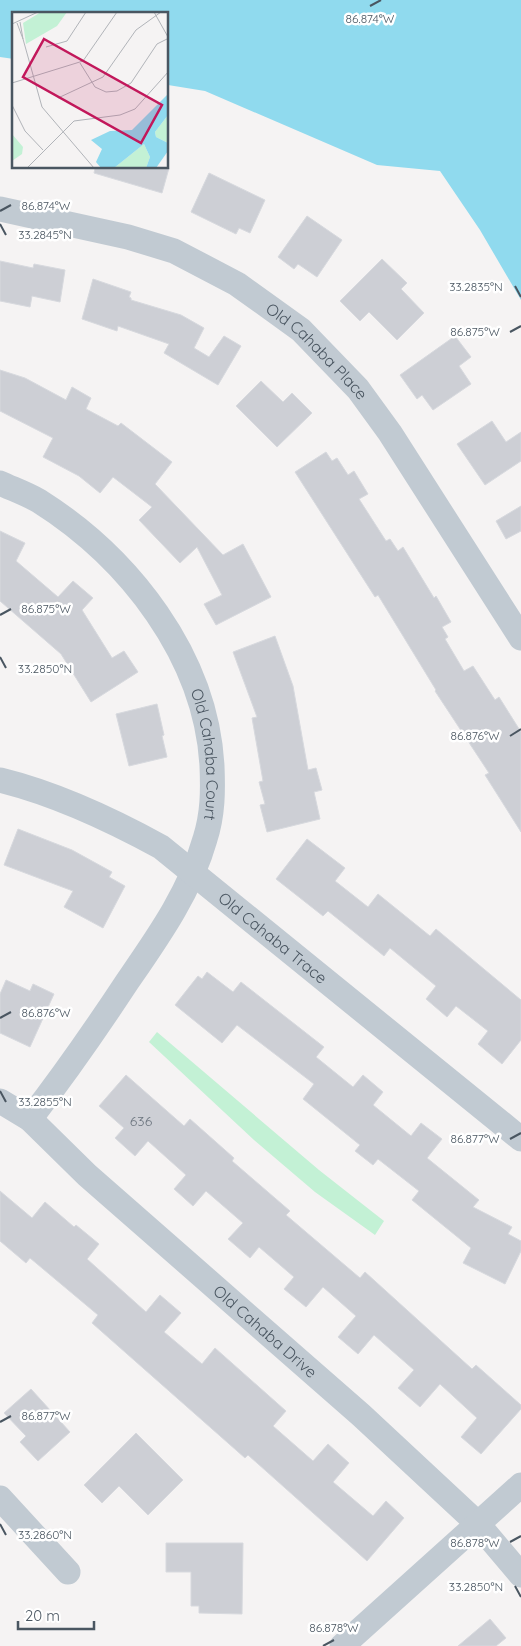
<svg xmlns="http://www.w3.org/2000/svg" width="521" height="1646" viewBox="0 0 521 1646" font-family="Quicksand,sans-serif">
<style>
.green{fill:#c3f1d5}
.water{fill:#90daee}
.building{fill:#cdcfd5;stroke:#d7d9de}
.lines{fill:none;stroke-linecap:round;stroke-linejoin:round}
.minor{stroke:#c1cad2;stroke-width:25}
.ticks{fill:none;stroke:#4a5661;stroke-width:2}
.labels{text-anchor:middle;stroke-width:5;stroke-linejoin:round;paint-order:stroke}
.number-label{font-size:14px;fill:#6b747e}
.street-label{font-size:16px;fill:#4a5661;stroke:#fff}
.inset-road{fill:none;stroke:#b1b4b9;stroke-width:1}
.view{fill:#c2185b;fill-opacity:0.15;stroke:#c2185b;stroke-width:2.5}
.inset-edge{fill:none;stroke:#4a5661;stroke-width:2.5}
.ticks-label{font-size:12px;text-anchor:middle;fill:#4a5661;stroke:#fff;stroke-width:5;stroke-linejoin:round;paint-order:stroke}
</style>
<rect width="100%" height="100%" fill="#f5f3f3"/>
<polygon class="green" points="157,1032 319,1170 384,1221 375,1235 315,1192 254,1140 149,1042"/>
<polygon class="water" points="0,0 521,0 521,300 480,230 440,171 377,165 205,91 168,85 168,14 14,14 14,59 0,57"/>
<g class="building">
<polygon points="95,168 169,168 162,193 94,173"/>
<polygon points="209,173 265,200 250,233 239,228 236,234 191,212"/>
<polygon points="307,216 342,240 317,277 298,264 294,269 278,257"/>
<polygon points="382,259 407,283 401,289 424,313 397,340 369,312 360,321 340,301"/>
<polygon points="0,261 33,268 34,264 65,270 60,302 32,296 30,307 0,301"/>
<polygon points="93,279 131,292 129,297 131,298 131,300 181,315 204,328 194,348 209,357 224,336 241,346 218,385 164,353 169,344 118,326 117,331 82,319"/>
<polygon points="455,336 471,357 459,366 471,384 433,410 422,395 417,399 400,375"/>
<polygon points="0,370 25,378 66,400 72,387 91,398 86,409 118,426 121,423 172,462 155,484 223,555 243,544 271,597 216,625 204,604 222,595 197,547 180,563 139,520 152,507 113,477 100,493 79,476 43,457 53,438 0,411"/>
<polygon points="261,381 283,402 292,393 312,413 277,447 236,406"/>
<polygon points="492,421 506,442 521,432 521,461 485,485 457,444"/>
<polygon points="326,452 332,461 337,458 348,475 354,471 368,494 359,499 386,541 390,539 398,551 403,547 434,598 436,596 451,622 442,627 448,637 445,639 464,671 473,666 495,700 499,697 521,732 521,832 485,775 489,773 435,691 436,690 378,595 375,597 295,472"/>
<polygon points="521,506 521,531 506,539 496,521"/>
<polygon points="0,531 25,543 16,561 58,597 73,581 93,598 82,610 112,658 124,651 138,672 91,702 61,654 0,601"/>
<polygon points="275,636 293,686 308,770 316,768 322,790 314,792 320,819 267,832 260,805 265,804 259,782 263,781 252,718 257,717 233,652"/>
<polygon points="157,704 164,735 162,736 167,757 129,766 116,714"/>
<polygon points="18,829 72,850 112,872 109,877 125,886 103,928 64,907 73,891 4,865"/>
<polygon points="307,839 345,868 335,881 368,907 378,894 430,936 436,929 521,1000 521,1040 502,1064 478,1044 488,1031 456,1006 447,1017 426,999 436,986 390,948 384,956 328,911 323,916 276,879"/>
<polygon points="207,972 233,992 241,982 324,1047 316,1057 353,1087 363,1075 383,1092 373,1105 411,1136 421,1123 442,1139 427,1158 479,1200 473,1207 512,1227 508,1234 521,1241 521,1251 505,1284 463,1263 471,1248 412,1200 419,1191 378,1159 373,1165 355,1151 360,1145 303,1099 314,1084 237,1025 222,1043 175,1005 198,976 202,979"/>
<polygon points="6,980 30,991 33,984 54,994 30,1047 0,1033 0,994"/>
<polygon points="126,1075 184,1126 190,1119 234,1158 232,1161 290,1211 286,1215 360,1278 365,1272 472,1369 476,1365 521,1405 521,1409 481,1454 461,1437 477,1418 440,1384 420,1407 398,1388 414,1370 374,1335 358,1354 338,1337 356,1316 323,1287 306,1307 284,1289 294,1277 259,1247 250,1258 228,1239 243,1223 206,1191 193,1206 174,1189 186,1175 148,1141 135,1156 115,1138 124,1128 99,1106"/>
<polygon points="0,1191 32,1218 45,1202 74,1227 76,1225 99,1244 87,1259 146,1312 160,1295 181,1313 164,1332 202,1364 215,1348 286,1411 273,1426 313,1461 328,1444 349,1463 333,1482 373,1516 386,1501 404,1518 367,1561 248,1455 245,1458 92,1323 98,1315 30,1258 26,1263 0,1241"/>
<polygon points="31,1389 70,1432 38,1461 20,1442 26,1436 4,1413"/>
<polygon points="136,1433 183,1480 148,1515 119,1486 102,1503 84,1485"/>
<polygon points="166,1543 243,1543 242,1614 199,1613 199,1606 191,1606 191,1572 166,1572"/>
<polygon points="490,1619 506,1638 496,1646 458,1646"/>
</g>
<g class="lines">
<g class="minor">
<path id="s1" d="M 0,209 L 128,237 L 174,251 L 237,284 L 301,330 L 358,389 L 390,433 L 521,638"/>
<path id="s2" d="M 0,483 C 13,489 27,494 39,501 C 129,558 206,656 212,766 C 213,791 213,814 205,839 C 190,892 158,937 127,982 C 96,1029 64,1075 30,1119"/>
<path id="s3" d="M 0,780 C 57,794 110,819 161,847 L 521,1139"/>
<path id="s4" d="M 0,1101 L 30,1119 L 87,1175 L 361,1415 L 477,1523 L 521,1575"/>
<polyline points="0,1498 68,1572"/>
<polyline points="342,1646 521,1485"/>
</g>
</g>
<path class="ticks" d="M 370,6 L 381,0M 0,211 L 11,205M 0,224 L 6,235M 515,286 L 521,297M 510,332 L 521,326M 0,615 L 11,609M 0,657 L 6,668M 510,736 L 521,729M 0,1018 L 11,1012M 0,1091 L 6,1102M 510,1139 L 521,1133M 0,1422 L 11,1416M 0,1524 L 6,1535M 510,1542 L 521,1536M 515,1586 L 521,1597M 323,1646 L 334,1640"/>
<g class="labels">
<g class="number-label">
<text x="141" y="1126">636</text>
</g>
<g class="street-label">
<text dy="6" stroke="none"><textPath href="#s1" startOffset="355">Old Cahaba Place</textPath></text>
<text dy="6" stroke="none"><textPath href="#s2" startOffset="359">Old Cahaba Court</textPath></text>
<text dy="6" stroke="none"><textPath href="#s3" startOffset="319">Old Cahaba Trace</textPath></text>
<text dy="6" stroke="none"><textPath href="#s4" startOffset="352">Old Cahaba Drive</textPath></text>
</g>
</g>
<g transform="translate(12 12)">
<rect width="156" height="156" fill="#f5f3f3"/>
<path d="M 29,0 L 55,0 L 45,14 L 14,32 L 11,11 ZM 156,103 L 156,131 L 144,125 L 143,120 ZM 0,122 L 11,135 L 10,142 L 0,149 ZM 132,132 L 138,145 L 134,156 L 102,156 Z" fill="#c3f1d5"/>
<path d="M 156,82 L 156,103 L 143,120 L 144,125 L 156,131 L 156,139 L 144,156 L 134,156 L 138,145 L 132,132 L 102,156 L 89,156 L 84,150 L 90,137 L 79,128 L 98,119 L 120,118 Z" fill="#90daee"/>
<path class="inset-road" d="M 142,0 L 156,25M 5,11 L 11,27 L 8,10M 0,12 L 26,0M 11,27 L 30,95 L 82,156M 34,35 L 55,29 L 74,0M 68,51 L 83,75 L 94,80 L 105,79 L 119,71 L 145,32 L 157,26M 0,71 L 71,49 L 105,0M 46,86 L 91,65 L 124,18 L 149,0M 0,93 L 13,119 L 31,138M 15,156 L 62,109 L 108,103 L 123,97 L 157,59"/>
<path class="view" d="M 32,27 L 150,93 L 129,131 L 11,65 Z"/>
<rect width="156" height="156" class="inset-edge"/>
</g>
<g class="ticks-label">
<text x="370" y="23">86.874°W</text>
<text x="46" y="210">86.874°W</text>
<text x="45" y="239">33.2845°N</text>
<text x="476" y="291">33.2835°N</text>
<text x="475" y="336">86.875°W</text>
<text x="46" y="613">86.875°W</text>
<text x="45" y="673">33.2850°N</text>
<text x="475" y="740">86.876°W</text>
<text x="46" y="1017">86.876°W</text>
<text x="45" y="1106">33.2855°N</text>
<text x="475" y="1143">86.877°W</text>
<text x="46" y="1420">86.877°W</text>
<text x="45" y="1539">33.2860°N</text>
<text x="475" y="1547">86.878°W</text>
<text x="476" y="1591">33.2850°N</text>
<text x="334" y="1632">86.878°W</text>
</g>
<path d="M18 1621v8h76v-8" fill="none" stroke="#4a5661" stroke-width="2.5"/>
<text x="25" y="1621" font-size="15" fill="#4a5661" stroke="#ffffff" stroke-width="4" paint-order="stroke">20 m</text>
</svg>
